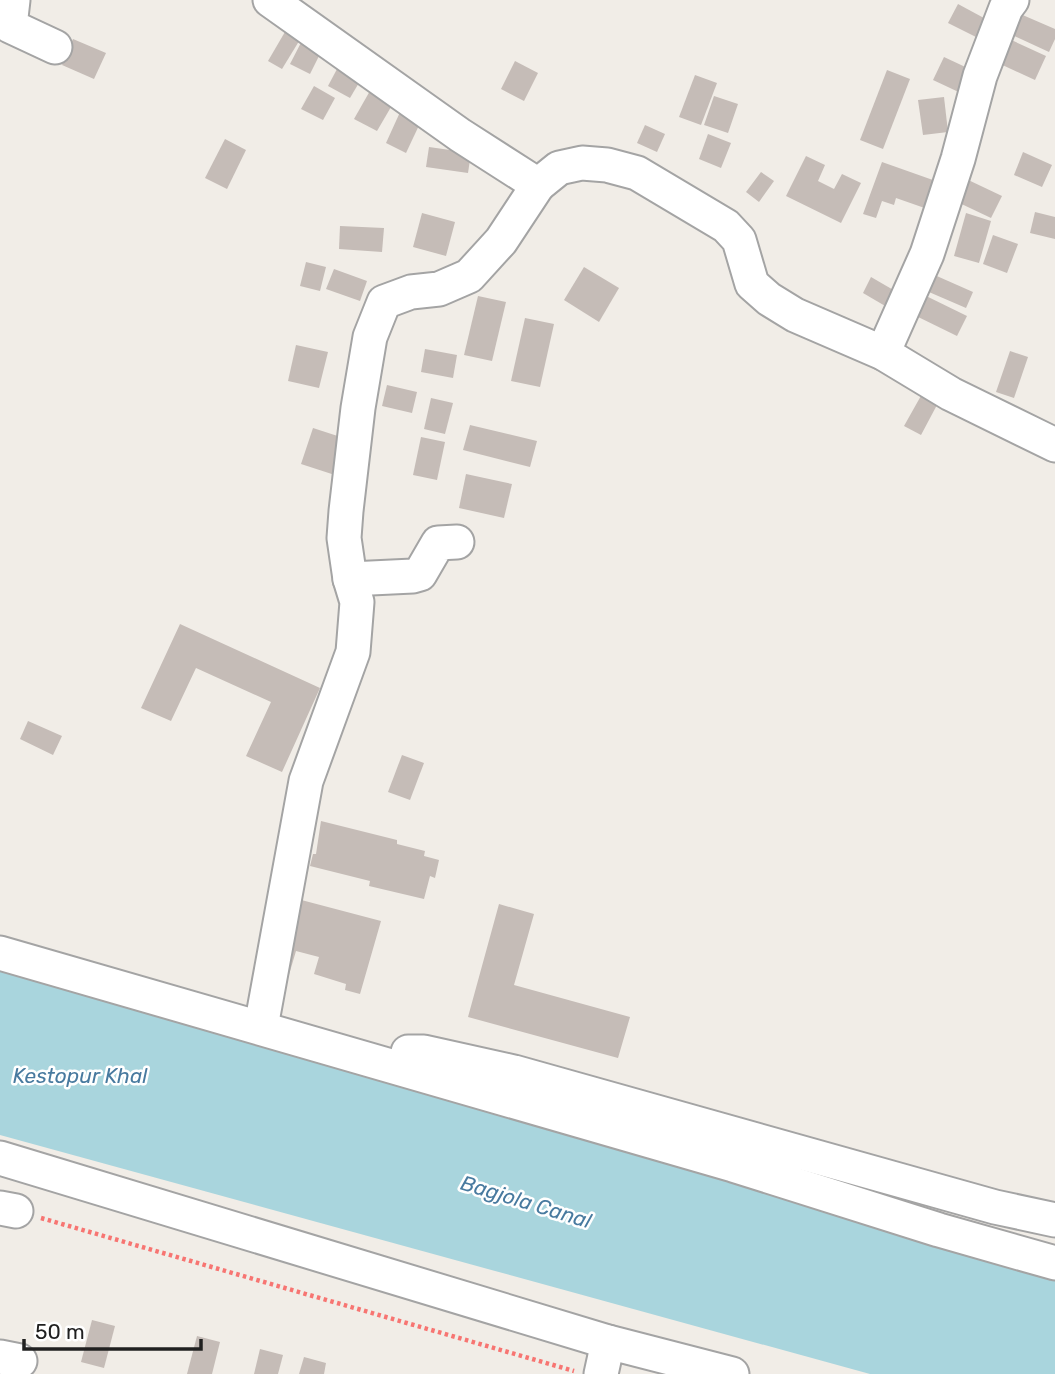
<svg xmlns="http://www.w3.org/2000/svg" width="1055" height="1374" viewBox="0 0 1055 1374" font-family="Rubik,sans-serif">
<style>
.water{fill:#a9d5dd}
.building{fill:#c5bcb7}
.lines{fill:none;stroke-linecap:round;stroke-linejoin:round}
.minor-casing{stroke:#a4a4a4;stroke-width:37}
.path{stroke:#f77572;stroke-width:4.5;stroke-dasharray:3.5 3.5;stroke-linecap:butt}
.minor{stroke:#fff;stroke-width:33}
.labels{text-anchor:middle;stroke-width:5;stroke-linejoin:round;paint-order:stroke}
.water-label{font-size:21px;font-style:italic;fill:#487a9f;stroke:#fff}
</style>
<rect width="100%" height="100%" fill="#f1ede7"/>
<polygon class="water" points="0,971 1055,1272 1055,1374 870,1374 0,1135"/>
<g class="building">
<polygon points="958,4 995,24 986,42 948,23"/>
<polygon points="1018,13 1055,29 1055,39 1049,52 1008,33"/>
<polygon points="289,25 304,33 282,69 268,61"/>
<polygon points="307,31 326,42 310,74 290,64"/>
<polygon points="1007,38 1046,56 1035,80 996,62"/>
<polygon points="73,39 106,53 94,79 62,65"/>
<polygon points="944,57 976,72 965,95 933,80"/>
<polygon points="515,61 538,73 524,101 501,89"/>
<polygon points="337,69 360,81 350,98 328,86"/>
<polygon points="887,70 910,79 883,149 860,140"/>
<polygon points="695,75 717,83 701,125 679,117"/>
<polygon points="375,82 398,95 377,131 354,119"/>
<polygon points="314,86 335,98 323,120 301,109"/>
<polygon points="714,96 738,104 728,133 704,125"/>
<polygon points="944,97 948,132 923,135 918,100"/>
<polygon points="401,110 422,119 406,153 386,143"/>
<polygon points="645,125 665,134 657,152 637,143"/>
<polygon points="708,134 731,143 721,168 699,159"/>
<polygon points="225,139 246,150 227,189 205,178"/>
<polygon points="429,147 471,153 468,173 426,167"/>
<polygon points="1023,152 1052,165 1042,187 1014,175"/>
<polygon points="806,156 825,165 818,181 834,189 842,174 861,183 841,223 786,196"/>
<polygon points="882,162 947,185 936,212 896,198 894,205 882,201 876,218 863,214"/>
<polygon points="761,172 774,181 759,202 746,192"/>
<polygon points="962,177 1002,196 991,218 951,199"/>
<polygon points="1035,212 1055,217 1055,239 1030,233"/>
<polygon points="422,213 455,222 446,256 413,247"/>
<polygon points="966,213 991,221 979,263 954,256"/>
<polygon points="340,226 384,228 382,252 339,249"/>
<polygon points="993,235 1018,244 1007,273 983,264"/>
<polygon points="306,262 326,267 320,291 300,286"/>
<polygon points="584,267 619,288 599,322 564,300"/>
<polygon points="334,269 367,281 360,301 326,289"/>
<polygon points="930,273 973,292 966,308 922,289"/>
<polygon points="871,277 902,295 892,310 863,293"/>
<polygon points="920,293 967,316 957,336 910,313"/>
<polygon points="478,296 506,302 492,361 464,355"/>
<polygon points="525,318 554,324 540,387 511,381"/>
<polygon points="296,345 328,352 319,388 288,381"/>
<polygon points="425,349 457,355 453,378 421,372"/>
<polygon points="1010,351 1028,357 1014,398 996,392"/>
<polygon points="387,385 417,392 412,413 382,406"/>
<polygon points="922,394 938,403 921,435 904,426"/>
<polygon points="431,398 453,403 445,434 424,429"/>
<polygon points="470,425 537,441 530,467 463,450"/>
<polygon points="313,428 353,441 341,477 301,464"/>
<polygon points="421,437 445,442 437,480 413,475"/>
<polygon points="466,474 512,484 504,518 459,508"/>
<polygon points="180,624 320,688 282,772 246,756 271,702 196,668 171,721 141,708"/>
<polygon points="28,721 62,736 53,755 20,739"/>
<polygon points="402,755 424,763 410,800 388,792"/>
<polygon points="321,821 397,840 397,844 425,851 424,856 439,860 435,878 430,876 424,899 369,886 370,881 310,866 313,854 316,854"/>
<polygon points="290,897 381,921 360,994 345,990 346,984 314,974 319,957 296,951 288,978 269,973"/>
<polygon points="499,904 534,914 514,985 630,1017 618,1058 468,1017"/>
<polygon points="92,1320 115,1326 104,1368 81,1362"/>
<polygon points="197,1336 220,1342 212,1374 187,1374"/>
<polygon points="260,1349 283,1355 278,1374 254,1374"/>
<polygon points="304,1357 326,1363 324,1374 299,1374"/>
</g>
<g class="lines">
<defs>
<g id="minor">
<polyline points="13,0 10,26 55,47"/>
<polyline points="270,0 460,135 538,185 559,168 582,163 607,165 637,173 726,226 739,240 752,284 769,299 795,315 883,353 951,394 1055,445"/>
<polyline points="883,353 927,254 958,159 980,76 1006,8 1012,0"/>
<polyline points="350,579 413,576 420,574 438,543 457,542"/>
<polyline points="0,953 733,1165 939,1230 1055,1263"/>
<polyline points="261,1027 306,781 353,652 357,602 350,579 344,538 346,511 358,408 370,337 384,302 411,292 439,289 469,276 501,241 538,185"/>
<polyline points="408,1052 424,1052 514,1072 995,1207 1055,1220"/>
<polyline points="0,1158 608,1342 732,1374"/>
<polyline points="0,1208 16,1211"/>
<polyline points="0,1357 20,1361"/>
<polyline points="601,1374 608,1342"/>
</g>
</defs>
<use href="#minor" class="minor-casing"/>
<polyline class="path" points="41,1218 574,1371"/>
<use href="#minor" class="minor"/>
</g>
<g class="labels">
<g class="water-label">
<text x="80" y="1083">Kestopur Khal</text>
<text transform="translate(526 1202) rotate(17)" y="7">Bagjola Canal</text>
</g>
</g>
<path d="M24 1339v10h177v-10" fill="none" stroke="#202020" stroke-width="3.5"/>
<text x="35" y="1339" font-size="21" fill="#202020" stroke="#ffffff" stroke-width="5" paint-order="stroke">50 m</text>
</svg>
